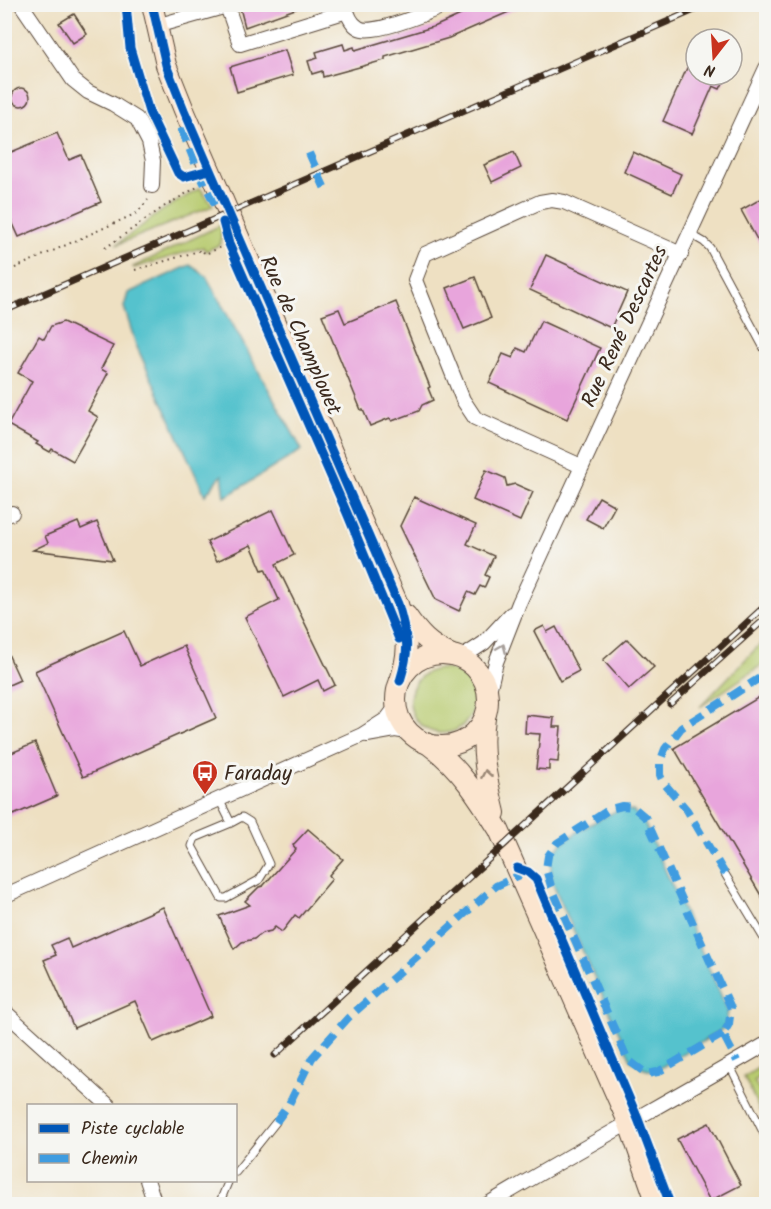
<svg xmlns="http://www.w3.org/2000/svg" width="771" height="1209" viewBox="0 0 771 1209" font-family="Kalam,sans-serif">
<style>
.green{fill:#b8cb6f;stroke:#7a7a46;stroke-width:1.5}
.water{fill:#55c2cd;stroke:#487676;stroke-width:1.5}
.building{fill:#e8a5dc}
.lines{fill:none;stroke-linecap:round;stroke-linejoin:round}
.lane-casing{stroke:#564537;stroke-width:9}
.street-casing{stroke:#564537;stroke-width:16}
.secondary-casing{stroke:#564537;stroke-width:22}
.path{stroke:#564537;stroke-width:2;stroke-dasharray:1.5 4.5;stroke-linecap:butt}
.lane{stroke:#fff;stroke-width:7}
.street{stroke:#fff;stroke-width:14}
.secondary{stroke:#fbe5cf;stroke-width:20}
.rail-casing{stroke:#3b2a1e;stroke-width:7}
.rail{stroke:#f6f6f2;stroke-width:4.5;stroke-dasharray:14;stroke-linecap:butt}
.quiet{stroke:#3f9ce0;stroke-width:8;stroke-dasharray:15 8;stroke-linecap:butt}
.cycleway-casing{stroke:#f6f6f2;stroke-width:13}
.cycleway{stroke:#0057b8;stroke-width:9}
.oneway{stroke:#a79f9a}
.oneway2{stroke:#9b8876}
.labels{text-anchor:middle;stroke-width:6;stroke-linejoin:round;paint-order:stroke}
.street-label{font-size:21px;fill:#3b2a1e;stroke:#f6f6f2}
.poi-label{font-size:21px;fill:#3b2a1e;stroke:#f6f6f2;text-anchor:start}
</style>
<rect width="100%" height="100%" fill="#f6f6f2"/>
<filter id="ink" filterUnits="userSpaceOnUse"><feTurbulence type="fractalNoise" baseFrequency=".0167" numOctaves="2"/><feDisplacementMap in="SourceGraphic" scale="12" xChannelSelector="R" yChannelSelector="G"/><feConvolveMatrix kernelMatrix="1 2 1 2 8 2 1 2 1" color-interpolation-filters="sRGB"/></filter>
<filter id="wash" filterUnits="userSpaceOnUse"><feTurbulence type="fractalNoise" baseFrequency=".008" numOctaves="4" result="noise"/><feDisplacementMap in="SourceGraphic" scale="24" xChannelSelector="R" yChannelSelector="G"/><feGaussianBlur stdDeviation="1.35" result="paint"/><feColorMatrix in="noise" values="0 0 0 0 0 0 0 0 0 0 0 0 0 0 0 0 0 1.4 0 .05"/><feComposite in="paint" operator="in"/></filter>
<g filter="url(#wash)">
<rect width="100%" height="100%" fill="#eee0c2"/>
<g class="green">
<polygon points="200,188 213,206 116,245 163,210"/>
<polygon points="221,225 221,244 206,251 203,247 134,268 133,267"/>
<polygon points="766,638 766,662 700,707"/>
<circle cx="442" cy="701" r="32"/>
<polygon points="761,1066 766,1073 754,1081 766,1102 766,1116 764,1112 760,1111 744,1077"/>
</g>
<g class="water">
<polygon points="190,265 206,276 302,450 225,497 222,475 205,495 136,345 124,307 128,293"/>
<path d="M 623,809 L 633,811 L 643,820 L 728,1011 L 726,1024 L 720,1031 L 657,1070 L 647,1070 L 631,1060 L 552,882 C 551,874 549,862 553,854 C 560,839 606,814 623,809 Z"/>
</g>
<g id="blocks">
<g class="building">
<polygon points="239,4 300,4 301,7 245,27"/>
<polygon points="485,4 527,4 449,38 385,57 385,60 323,77 322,71 312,74 308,61 318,58 316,52 343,44 345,50 354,47 355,50 436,26"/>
<polygon points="74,14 87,34 73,43 59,23"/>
<polygon points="696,48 696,75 727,75 720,89 713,86 692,134 663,121"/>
<polygon points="285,50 293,75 237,92 230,67"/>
<circle cx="21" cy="97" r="9"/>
<polygon points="57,133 69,160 81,155 101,202 19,237 4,204 4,155"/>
<polygon points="514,152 521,168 492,182 484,165"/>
<polygon points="633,152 681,174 672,194 624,172"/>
<polygon points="766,196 766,256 741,210"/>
<polygon points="546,255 627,292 611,328 530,290"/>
<polygon points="475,277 491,318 464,329 447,288"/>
<polygon points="396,302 430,387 428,388 433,400 422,405 419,411 392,421 390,418 370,426 363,410 361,410 322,315 339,309 345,323"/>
<polygon points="541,321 600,348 567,419 489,383 503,354 513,358 517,348 526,352"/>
<polygon points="63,322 113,346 101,369 108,373 88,411 98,417 73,461 52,449 50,452 36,444 38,442 8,425 32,381 18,373 39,336 44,339 51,326"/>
<polygon points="486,470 505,478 507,486 515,484 533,492 520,521 473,500"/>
<polygon points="414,497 476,525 467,544 494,556 485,575 489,577 484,588 480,586 475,595 468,592 459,611 436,600 400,526"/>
<polygon points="599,497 615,506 603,528 586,519"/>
<polygon points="273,510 294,555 276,564 335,685 323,691 318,680 284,697 245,617 279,600 265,569 262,570 251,545 217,561 207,542"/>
<polygon points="78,522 81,529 97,522 113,560 33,550 48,543 45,536"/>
<polygon points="544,626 547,632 556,627 579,671 560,681 534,631"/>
<polygon points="124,631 140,666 184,646 216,718 83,777 35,671"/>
<polygon points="627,639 654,667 629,689 603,660"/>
<polygon points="4,645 20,680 4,687"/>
<polygon points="766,693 766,904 674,748"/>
<polygon points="526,715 554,718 553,727 561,727 558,762 549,761 549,770 536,769 540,734 525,733"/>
<polygon points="35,743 57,796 4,819 4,756"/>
<polygon points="308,829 343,859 329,875 332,879 299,918 295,915 282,932 275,927 271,931 262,933 254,939 242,942 234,949 219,916 250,905 245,901 259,887 263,886 296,849 293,845"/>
<polygon points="163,907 211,1016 153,1042 135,1001 74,1028 44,960 56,955 51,945 67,938 71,948"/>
<polygon points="709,1123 741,1185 710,1201 677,1139"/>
</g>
</g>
</g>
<g filter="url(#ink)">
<use href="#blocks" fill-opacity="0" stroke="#564537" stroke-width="1.5"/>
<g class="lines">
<defs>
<g id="lane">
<polyline points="690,234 704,242 710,248 766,352"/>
<polyline points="219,799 231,823 195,838 192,846 221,898 226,898 259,880 269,864 250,822 242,817 231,823"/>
<polyline points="725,874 766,942"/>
<polyline points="730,1066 766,1138"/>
<polyline points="236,1172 276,1122"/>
<polyline points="219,1204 229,1180"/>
</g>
<g id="street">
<polyline points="21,4 73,80 88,92 113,104 137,119 149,142 153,161 152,186"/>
<path d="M 345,4 C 347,13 351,24 359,28 C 373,36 432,11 448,4"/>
<polyline points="4,5 5,4"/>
<polyline points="156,26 227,6 240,44 347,11"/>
<polyline points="581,466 475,418 463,400 415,280 425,254 540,202 552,200 564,202 681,254"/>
<polyline points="4,516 12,513"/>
<polyline points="461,658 484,643 511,614"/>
<polyline points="488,695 496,662 519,603 766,68"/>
<polyline points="367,735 395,730 408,732"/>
<polyline points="4,896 362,735 387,719 396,707"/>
<polyline points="4,1011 109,1106"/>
<polyline points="147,1180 155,1204"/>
<path d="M 488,1204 C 580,1149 674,1098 766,1044"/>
</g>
<g id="secondary">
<path d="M 152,4 L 166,65 L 184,110 L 398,604 C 407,638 411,646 400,681"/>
<path d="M 406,615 C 419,634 430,646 450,654"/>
<circle cx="442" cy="700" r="46"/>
<path d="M 485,718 C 480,752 487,780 495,813"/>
<path d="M 428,744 C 459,766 479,798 499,830 L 629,1124 L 657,1204"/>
</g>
</defs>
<use href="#lane" class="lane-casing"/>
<use href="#street" class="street-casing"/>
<use href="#secondary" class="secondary-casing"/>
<g class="path">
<polyline points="105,248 165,206 199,186"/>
<polyline points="135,270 202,250 205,254 224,246"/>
<polyline points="4,273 137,213 148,200"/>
</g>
<use href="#lane" class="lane"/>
<use href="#street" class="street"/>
<use href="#secondary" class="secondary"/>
<defs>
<g id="rail">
<polyline points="4,311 708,4"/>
<polyline points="670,704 766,618"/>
<polyline points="275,1055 766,605"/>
</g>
</defs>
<use href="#rail" class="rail-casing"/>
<use href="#rail" class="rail"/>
<g class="quiet">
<polyline points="181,128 199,173 218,210"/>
<polyline points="309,153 325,189"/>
<polyline points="725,874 687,810 663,782 660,775 660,762 665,749 681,728 766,674"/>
<polyline points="723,1034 658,1072 647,1074 628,1060 551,886 546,869 548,856 557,843 610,809 622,806 633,807 645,817 731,1008 729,1024 723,1034 737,1061"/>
<polyline points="276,1122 289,1104 312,1058 348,1018 496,886 520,875"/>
</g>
<defs>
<g id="cycleway">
<polyline points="126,4 130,48 149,112 178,173 184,177 209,170"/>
<path d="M 152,4 L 166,65 L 184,110 L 398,604 C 407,638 411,646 400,681"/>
<polyline points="223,222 229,244 347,513 399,639"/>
<polyline points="517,868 528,872 536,879 638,1119 670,1204"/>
</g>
</defs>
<use href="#cycleway" class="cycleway-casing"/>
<use href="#cycleway" class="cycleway"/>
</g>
<defs><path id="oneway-chevron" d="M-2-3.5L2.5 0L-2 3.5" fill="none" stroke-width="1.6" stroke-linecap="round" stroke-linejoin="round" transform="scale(1.5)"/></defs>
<use class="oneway" href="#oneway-chevron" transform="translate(502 648) rotate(-67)"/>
<use class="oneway2" href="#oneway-chevron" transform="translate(486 774) rotate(-100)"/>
</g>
<defs>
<symbol id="bus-pin" viewBox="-11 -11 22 30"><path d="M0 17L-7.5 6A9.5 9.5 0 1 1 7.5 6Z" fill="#c8321e" stroke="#f6f6f2"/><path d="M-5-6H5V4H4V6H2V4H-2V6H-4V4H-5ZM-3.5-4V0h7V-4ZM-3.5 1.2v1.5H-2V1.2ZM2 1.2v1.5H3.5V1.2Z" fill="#fff"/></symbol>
</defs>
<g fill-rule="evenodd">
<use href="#bus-pin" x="190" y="758" width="30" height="40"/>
</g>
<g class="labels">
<g class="street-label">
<text transform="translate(624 326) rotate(-65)" y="7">Rue René Descartes</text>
<text transform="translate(301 335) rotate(66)" y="7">Rue de Champlouet</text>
</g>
<g class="poi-label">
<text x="224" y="780">Faraday</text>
</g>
</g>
<rect width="771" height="1209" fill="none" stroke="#f6f6f2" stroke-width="24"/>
<rect x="27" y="1104" width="210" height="78" fill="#f6f6f2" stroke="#aba49d" stroke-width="1.5"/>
<rect x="39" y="1124" width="30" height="9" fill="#0057b8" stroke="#aba49d" stroke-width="1.5"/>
<text x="81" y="1134" font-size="18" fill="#3b2a1e">Piste cyclable</text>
<rect x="39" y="1154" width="30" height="9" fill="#3f9ce0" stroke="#aba49d" stroke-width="1.5"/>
<text x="81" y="1164" font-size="18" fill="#3b2a1e">Chemin</text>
<g transform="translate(714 57) rotate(197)"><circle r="28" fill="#f6f6f2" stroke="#aba49d" stroke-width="1.5"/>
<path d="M0-4.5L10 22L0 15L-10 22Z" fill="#c8321e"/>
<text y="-9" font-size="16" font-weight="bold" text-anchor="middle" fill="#3b2a1e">N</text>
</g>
</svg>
